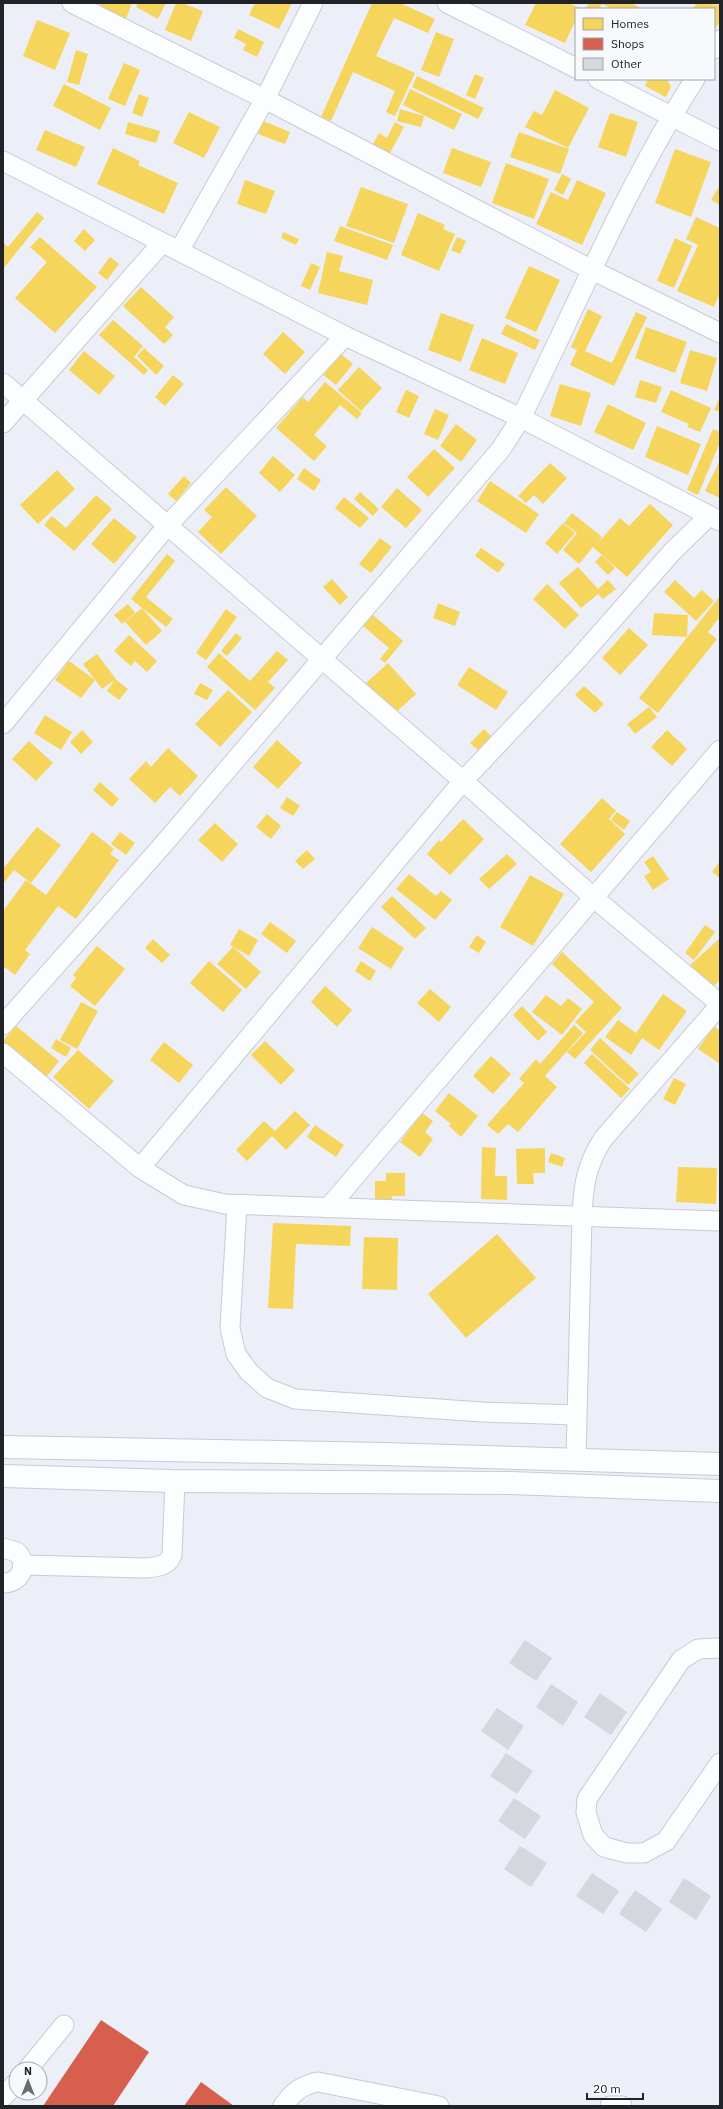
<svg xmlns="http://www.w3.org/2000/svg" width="723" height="2109" viewBox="0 0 723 2109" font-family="'IBM Plex Sans',sans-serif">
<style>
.homes{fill:#f6d55c}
.shops{fill:#d6604d}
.building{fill:#d5d7de}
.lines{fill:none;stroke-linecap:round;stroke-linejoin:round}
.minor-casing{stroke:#c8cbd1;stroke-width:21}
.major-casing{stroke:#c8cbd1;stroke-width:24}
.minor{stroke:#fcfdfe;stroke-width:19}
.major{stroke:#fcfdfe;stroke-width:22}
</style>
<rect width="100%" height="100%" fill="#eceff8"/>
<g class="homes">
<polygon points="101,3 132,3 124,24 97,14"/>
<polygon points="138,3 166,3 158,19 136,7"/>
<polygon points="176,3 182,3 203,11 191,41 165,30"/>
<polygon points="255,3 292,3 279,29 249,15"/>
<polygon points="372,3 400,3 435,19 428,33 394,18 376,56 415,73 395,116 386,112 395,91 353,72 331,121 321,117"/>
<polygon points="536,3 568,3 582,9 576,9 576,19 565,43 525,25"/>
<polygon points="589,3 632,3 642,9 612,9 602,4 599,9 587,9 586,8"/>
<polygon points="697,3 720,5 720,22 714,30 714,9 692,9"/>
<polygon points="37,20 70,33 55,70 23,56"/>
<polygon points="238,29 264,42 257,57 243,50 246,44 234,38"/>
<polygon points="436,32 454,39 439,77 421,70"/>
<polygon points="76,50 88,54 79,85 67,82"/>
<polygon points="124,63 140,70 125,106 108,99"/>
<polygon points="475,74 484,78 475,99 466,95"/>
<polygon points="417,76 484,108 478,119 412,87"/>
<polygon points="648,79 667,79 671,87 666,97 645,86"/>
<polygon points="64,84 111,108 100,130 53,106"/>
<polygon points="410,89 462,114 454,130 403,105"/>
<polygon points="555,90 589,108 568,148 525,127 534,111 542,115"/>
<polygon points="139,94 149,98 142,117 132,113"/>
<polygon points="400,109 424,116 421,127 397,121"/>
<polygon points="189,112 220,127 204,158 173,143"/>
<polygon points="610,113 638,122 626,157 598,147"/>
<polygon points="263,121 290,132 285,144 258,134"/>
<polygon points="128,122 160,131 156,143 125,134"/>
<polygon points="395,122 404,127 390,153 373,144 379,133 387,138"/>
<polygon points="45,130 85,147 76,167 36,150"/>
<polygon points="519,132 569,149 560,174 510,157"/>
<polygon points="113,148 140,161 138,165 178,183 164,214 97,184"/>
<polygon points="452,148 491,162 481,187 443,173"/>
<polygon points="675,149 711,162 691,217 655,203"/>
<polygon points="506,163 549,179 534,219 492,203"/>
<polygon points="562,174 571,179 563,195 554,190"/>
<polygon points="245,180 275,191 266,214 237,204"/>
<polygon points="577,180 606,193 582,245 536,224 551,192 568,200"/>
<polygon points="720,185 720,205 711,200"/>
<polygon points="361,187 408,204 394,243 346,226"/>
<polygon points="37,212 44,218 3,269 3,243 8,247"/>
<polygon points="418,213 445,225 443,229 455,234 439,271 401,255"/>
<polygon points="696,217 720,228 720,293 714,307 677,291 698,245 686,239"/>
<polygon points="340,226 393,245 387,260 334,241"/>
<polygon points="84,229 95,240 85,251 74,241"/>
<polygon points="283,232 299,239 296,245 281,238"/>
<polygon points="40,237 97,287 55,333 15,298 47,262 30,247"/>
<polygon points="457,237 466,241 460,254 451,250"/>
<polygon points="675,238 692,246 674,288 657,281"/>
<polygon points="327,252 343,256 339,271 373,280 367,305 318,293"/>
<polygon points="110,257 119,264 107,280 98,273"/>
<polygon points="311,263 320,267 310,290 301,286"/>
<polygon points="529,266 560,280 536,332 505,318"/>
<polygon points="141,287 174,317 165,327 173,335 164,344 123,306"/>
<polygon points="588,309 602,316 585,351 612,363 636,312 647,317 614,386 570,365 577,350 571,347"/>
<polygon points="441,313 474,325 461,362 428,350"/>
<polygon points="113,320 143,346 134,357 148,370 144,375 99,335"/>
<polygon points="506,324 540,340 535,350 501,334"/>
<polygon points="646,327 687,342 675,373 635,358"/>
<polygon points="283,332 305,352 285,374 263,354"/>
<polygon points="482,338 518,353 505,384 469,370"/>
<polygon points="144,348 164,366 156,375 137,356"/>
<polygon points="690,350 717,358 707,391 680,383"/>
<polygon points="84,351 115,376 99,395 69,370"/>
<polygon points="341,354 353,364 336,385 323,375"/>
<polygon points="359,367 382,388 361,411 338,390"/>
<polygon points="173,375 184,384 165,406 155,397"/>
<polygon points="640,380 662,387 656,403 635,397"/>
<polygon points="325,382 362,413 357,419 340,405 314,435 327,446 314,461 276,428 303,397 308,402"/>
<polygon points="560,384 591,393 581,426 550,416"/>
<polygon points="406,390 419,396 409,418 396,412"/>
<polygon points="671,390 711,408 700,432 687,427 689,424 661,412"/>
<polygon points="720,397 720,412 714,410"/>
<polygon points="608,404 646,423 633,450 594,432"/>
<polygon points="435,409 449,415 438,440 424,434"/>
<polygon points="456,424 477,440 461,462 440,446"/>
<polygon points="657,426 701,444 688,475 645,457"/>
<polygon points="713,429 720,432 720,442 698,495 687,490"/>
<polygon points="434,449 455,468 428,497 407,477"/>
<polygon points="273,456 295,475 280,492 259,473"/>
<polygon points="720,460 720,498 705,491"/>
<polygon points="550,463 567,478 543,504 534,495 526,503 518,496"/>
<polygon points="304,468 321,480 314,491 297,479"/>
<polygon points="57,470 75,489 38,524 20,505"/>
<polygon points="184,476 191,483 176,501 168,494"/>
<polygon points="490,481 539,514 526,533 477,501"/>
<polygon points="226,487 257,516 221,554 198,532 212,517 204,510"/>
<polygon points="397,488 422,510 406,528 381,507"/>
<polygon points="360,492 379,509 373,516 354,499"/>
<polygon points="96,495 112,509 74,551 44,525 52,516 66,528"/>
<polygon points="344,497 369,518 360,528 335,508"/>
<polygon points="650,504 673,525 627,577 593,547 579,564 563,550 577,533 564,523 572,513 602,537 596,545 620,518 629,526"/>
<polygon points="114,518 137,537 114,564 91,544"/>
<polygon points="563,523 575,533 557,554 545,543"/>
<polygon points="380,538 392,547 371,573 359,564"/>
<polygon points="481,548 505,564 498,573 475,556"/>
<polygon points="167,554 175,561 146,597 173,619 166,627 131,599"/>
<polygon points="602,555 615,568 608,575 595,562"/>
<polygon points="578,567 598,589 608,580 616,589 603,599 598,594 581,608 559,583"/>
<polygon points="332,579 348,597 340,605 323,587"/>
<polygon points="675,580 694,598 702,590 714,601 696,621 664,592"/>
<polygon points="547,584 579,615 565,629 533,599"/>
<polygon points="720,596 720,620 718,619 708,632 717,639 658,713 639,698"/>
<polygon points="438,603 460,612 455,626 433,618"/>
<polygon points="128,604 135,613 122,624 114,615"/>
<polygon points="142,608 162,631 146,645 125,622"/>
<polygon points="226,609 237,617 206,660 196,653"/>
<polygon points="654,613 688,615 687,637 652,635"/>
<polygon points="373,615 403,641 385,663 380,659 389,648 363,626"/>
<polygon points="629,628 648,645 620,675 602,658"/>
<polygon points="236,633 242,638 227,656 221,651"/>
<polygon points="129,635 157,661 147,672 135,661 131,666 114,651"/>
<polygon points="277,651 288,660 268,682 275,688 255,710 207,667 219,653 250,681"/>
<polygon points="97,654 116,679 102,689 83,664"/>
<polygon points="69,661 95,680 81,698 55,680"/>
<polygon points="388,663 416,694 393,715 365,684"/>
<polygon points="469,667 508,692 496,710 457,685"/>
<polygon points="115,679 128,689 119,700 107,691"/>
<polygon points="200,683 213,690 207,700 194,694"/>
<polygon points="584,686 604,704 595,713 575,695"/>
<polygon points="228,690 252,712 220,747 195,724"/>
<polygon points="649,707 657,717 635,734 627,724"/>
<polygon points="45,715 72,732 61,750 34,733"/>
<polygon points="484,729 491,736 478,750 470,743"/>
<polygon points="82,730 93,742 81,754 70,742"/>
<polygon points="667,730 687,749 672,766 651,747"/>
<polygon points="277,740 302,763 278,789 253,767"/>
<polygon points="29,741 53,763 36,781 12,759"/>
<polygon points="168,748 198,776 180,796 170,787 155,803 129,779 146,761 151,767"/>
<polygon points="100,782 119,799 112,807 93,790"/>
<polygon points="287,797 300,806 293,816 280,808"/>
<polygon points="602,798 616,811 609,819 625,834 591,872 560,844"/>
<polygon points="617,812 630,821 624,830 611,820"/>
<polygon points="267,814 281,826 271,839 256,827"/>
<polygon points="463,819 484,839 450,875 427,854 439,840 441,842"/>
<polygon points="215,823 238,844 222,862 198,840"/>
<polygon points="37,827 61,845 31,883 14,870 3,884 3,869"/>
<polygon points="92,832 114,849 110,854 119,860 76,919 58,906 25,950 30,954 15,975 3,966 3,911 26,880 46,895"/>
<polygon points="120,832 135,843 126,855 111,844"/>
<polygon points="307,850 315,859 303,869 295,861"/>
<polygon points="507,854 517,864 489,889 479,879"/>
<polygon points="653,856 669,879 653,890 644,876 651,872 644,862"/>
<polygon points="720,861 720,878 712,872"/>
<polygon points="409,874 436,896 441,891 452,900 435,920 396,889"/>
<polygon points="530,875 564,894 533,946 500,927"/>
<polygon points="392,896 426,928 415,939 381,907"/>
<polygon points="270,922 296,941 287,953 261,934"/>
<polygon points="705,925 715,932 694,960 685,953"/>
<polygon points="372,927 404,948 391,969 358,948"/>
<polygon points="239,929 258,940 249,956 230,945"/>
<polygon points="477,935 486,942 479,953 469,947"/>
<polygon points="720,938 720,980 710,989 689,966"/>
<polygon points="153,939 170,955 162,963 145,948"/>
<polygon points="97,946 125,969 95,1006 70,986 76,978 73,975"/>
<polygon points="233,947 261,972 246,989 217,964"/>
<polygon points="562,952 622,1008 575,1059 567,1052 586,1032 575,1022 594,1002 552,964"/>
<polygon points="209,961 242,990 223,1012 190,983"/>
<polygon points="361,961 376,971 370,981 355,971"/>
<polygon points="325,986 352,1010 337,1027 311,1002"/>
<polygon points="430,989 451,1007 439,1022 417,1003"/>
<polygon points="663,994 687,1011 659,1050 642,1038 631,1055 605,1037 618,1020 636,1033"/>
<polygon points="546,995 561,1006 568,998 582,1009 562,1035 532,1012"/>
<polygon points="81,1002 98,1011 77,1049 60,1040"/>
<polygon points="522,1006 547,1032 538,1041 513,1015"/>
<polygon points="574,1025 583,1033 545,1076 557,1087 518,1132 508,1124 498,1134 487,1125 524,1083 519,1079 536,1059 540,1064"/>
<polygon points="16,1026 59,1061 42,1083 3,1052 3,1041"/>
<polygon points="714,1026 720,1031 720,1064 698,1049"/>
<polygon points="600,1038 639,1074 628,1085 590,1050"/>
<polygon points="56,1039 71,1048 66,1057 51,1048"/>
<polygon points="265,1041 295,1070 281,1085 251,1055"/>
<polygon points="164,1042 193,1065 179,1083 150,1060"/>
<polygon points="78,1050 114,1081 89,1109 53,1077"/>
<polygon points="592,1054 630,1089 621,1098 584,1063"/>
<polygon points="491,1056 511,1074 493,1094 473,1076"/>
<polygon points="674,1078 686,1084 675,1105 663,1099"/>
<polygon points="449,1093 478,1116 461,1137 449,1126 451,1124 435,1111"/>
<polygon points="295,1111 310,1125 286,1150 272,1136 247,1161 236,1150 264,1121 275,1131"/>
<polygon points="422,1113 433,1121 425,1132 433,1139 420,1157 400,1142"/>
<polygon points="315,1125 344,1145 336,1157 307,1137"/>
<polygon points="482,1147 496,1148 495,1176 507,1176 507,1200 481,1199"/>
<polygon points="545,1148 545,1173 533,1173 534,1184 517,1184 516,1149"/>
<polygon points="551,1153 565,1158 562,1167 548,1162"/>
<polygon points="678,1167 717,1168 716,1204 676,1202"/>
<polygon points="386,1173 405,1173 405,1196 392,1196 392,1206 375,1206 375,1181 386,1181"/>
<polygon points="273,1223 351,1226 350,1246 296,1244 293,1309 268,1308"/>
<polygon points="497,1234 536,1278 466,1338 428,1294"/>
<polygon points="364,1237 398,1238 397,1290 362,1289"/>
</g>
<g class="shops">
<polygon points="101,2020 149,2052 113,2106 43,2106"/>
<polygon points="201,2082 234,2106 184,2106"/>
</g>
<g class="building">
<polygon points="525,1640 552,1658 536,1681 509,1663"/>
<polygon points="551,1684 578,1702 563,1726 536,1707"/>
<polygon points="600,1693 627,1712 611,1735 584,1717"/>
<polygon points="497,1708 524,1726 508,1750 481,1731"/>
<polygon points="506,1753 533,1771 517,1794 490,1776"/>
<polygon points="514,1798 541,1816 525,1839 498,1821"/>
<polygon points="520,1846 547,1863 531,1887 504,1869"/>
<polygon points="592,1873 619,1891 603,1914 576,1896"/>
<polygon points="684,1878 711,1896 696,1920 669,1902"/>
<polygon points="635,1890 662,1909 646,1932 619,1914"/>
</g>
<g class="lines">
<defs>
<g id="minor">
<polyline points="72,3 265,99 592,270 720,333"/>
<polyline points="447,3 576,68"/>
<polyline points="714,49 720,40"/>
<polyline points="598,79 720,141"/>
<polyline points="3,161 345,336 521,418 720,521"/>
<polyline points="179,251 265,99 313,3"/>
<polyline points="3,383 463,781 593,897 720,1004"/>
<polyline points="3,423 162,243"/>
<polyline points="3,724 167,526 345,336"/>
<path d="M 3,1025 L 162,846 L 501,449 L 521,418 C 577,305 626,186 695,79"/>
<polyline points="3,1053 140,1168 184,1195 225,1204 720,1221"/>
<polyline points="140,1168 463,781 578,659 672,552 709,516"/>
<polyline points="237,1205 230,1328 236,1354 249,1372 267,1388 295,1399 482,1412 576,1415"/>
<polyline points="328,1208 720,750"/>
<path d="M 576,1459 L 582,1217 C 583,1186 586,1166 603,1139 L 720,1005"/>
<path d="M 3,1548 L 17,1552 C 29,1565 21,1583 3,1583"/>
<path d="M 23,1565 L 146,1568 C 157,1567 168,1566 172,1555 L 175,1481"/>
<polyline points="720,1648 698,1649 681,1660 587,1799 586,1812 593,1835 604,1847 627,1853 644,1853 666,1841 720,1763"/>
<polyline points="28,2069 64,2025"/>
<polyline points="3,2097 16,2083"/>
<path d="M 283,2106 C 293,2092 302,2085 318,2082 L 439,2106"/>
<polyline points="610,2106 622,2106"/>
</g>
<g id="major">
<polyline points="3,1447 384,1454 720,1464"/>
<polyline points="3,1476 172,1481 511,1483 720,1491"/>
</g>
</defs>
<use href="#minor" class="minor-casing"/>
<use href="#major" class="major-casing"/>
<use href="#minor" class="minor"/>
<use href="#major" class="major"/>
</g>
<rect width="723" height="2109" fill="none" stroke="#212329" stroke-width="8"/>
<rect x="575" y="8" width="140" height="72" fill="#f8f9fd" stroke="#a2a3a8"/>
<rect x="583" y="18" width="20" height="12" fill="#f6d55c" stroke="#a2a3a8"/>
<text x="611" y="28" font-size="12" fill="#212329">Homes</text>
<rect x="583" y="38" width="20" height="12" fill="#d6604d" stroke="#a2a3a8"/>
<text x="611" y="48" font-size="12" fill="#212329">Shops</text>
<rect x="583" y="58" width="20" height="12" fill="#d5d7de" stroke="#a2a3a8"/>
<text x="611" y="68" font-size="12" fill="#212329">Other</text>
<g transform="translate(28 2081)"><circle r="19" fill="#f8f9fd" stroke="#a2a3a8"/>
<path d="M0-3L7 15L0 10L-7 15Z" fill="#686a71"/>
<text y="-6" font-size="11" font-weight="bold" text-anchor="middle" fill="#212329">N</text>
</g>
<path d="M587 2093v6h56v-6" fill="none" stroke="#212329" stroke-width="2"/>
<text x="593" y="2093" font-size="12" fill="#212329" stroke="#f8f9fd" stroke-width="3" paint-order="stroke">20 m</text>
</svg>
